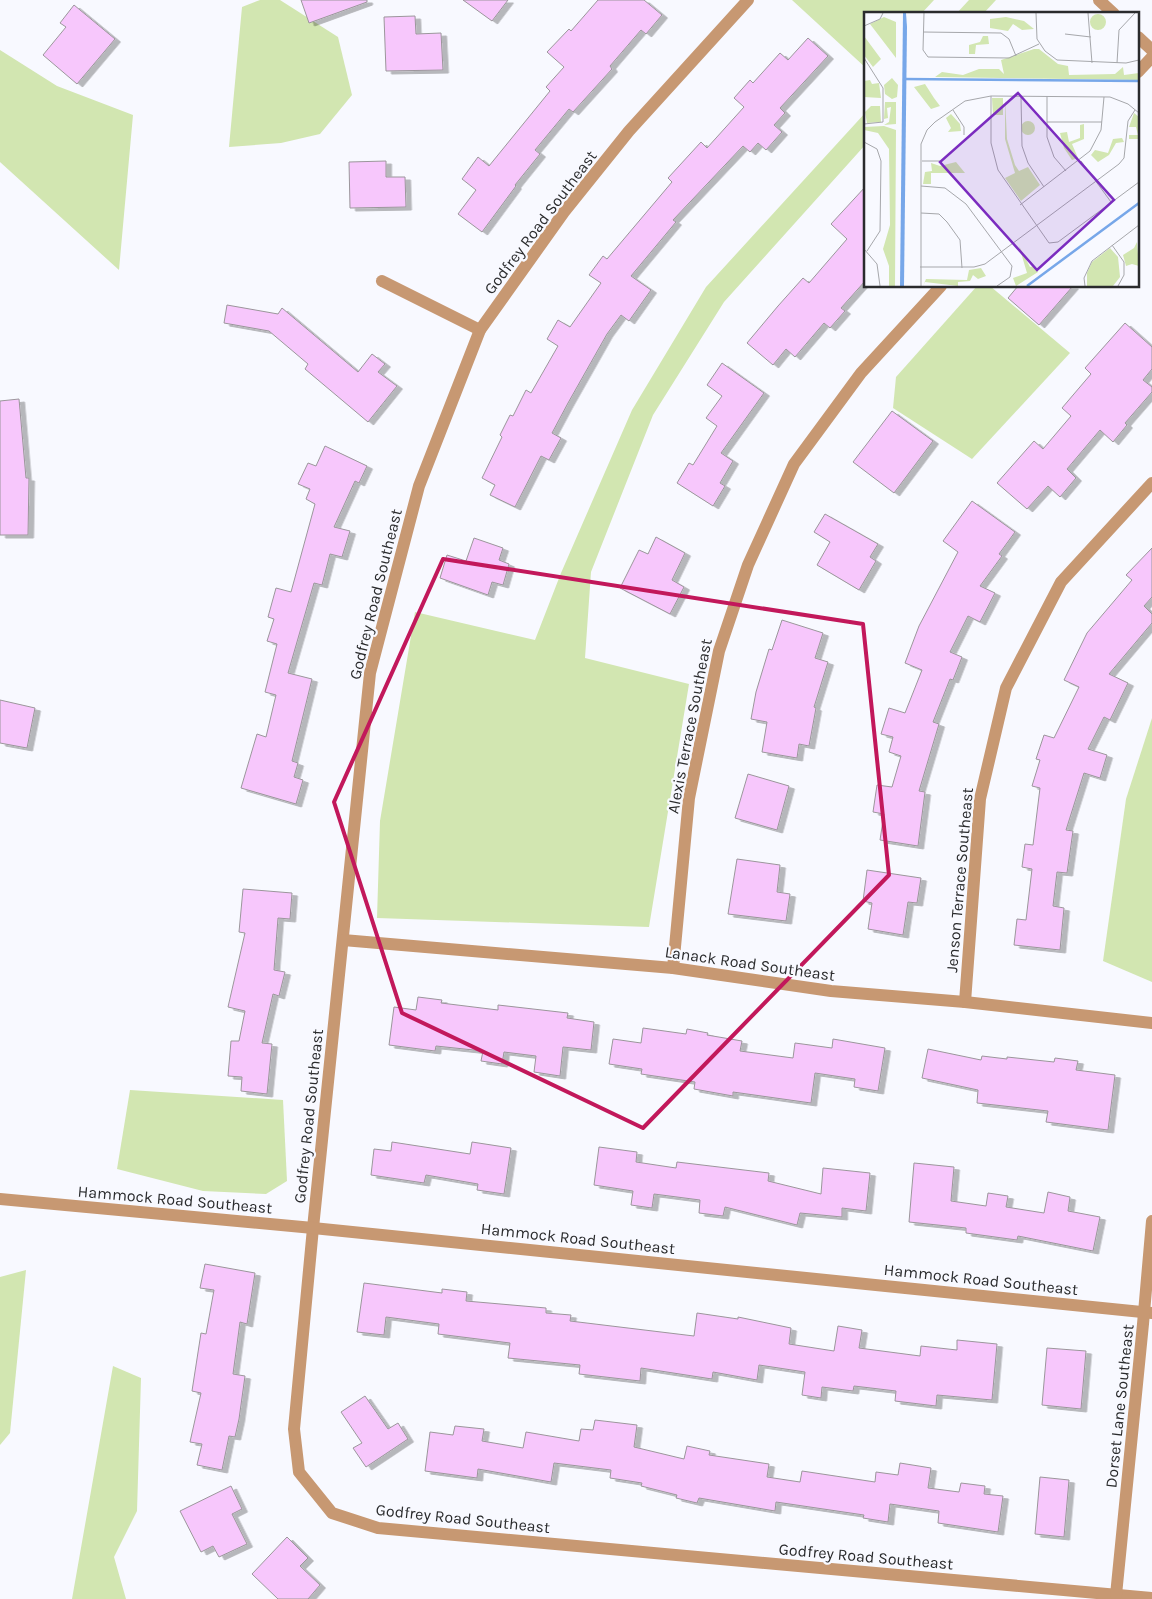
<svg xmlns="http://www.w3.org/2000/svg" width="1152" height="1599" viewBox="0 0 1152 1599" font-family="Karla,sans-serif">
<style>
.green{fill:#d2e6b1}
.building{fill:#f7c7fc;stroke:#9b969b;filter:url(#shadow)}
.lines{fill:none;stroke-linecap:round;stroke-linejoin:round}
.minor{stroke:#c79872;stroke-width:12}
.marked{fill:none;stroke:#c2185b;stroke-width:4;stroke-linejoin:round}
.labels{text-anchor:middle;stroke-width:4.5;stroke-linejoin:round;paint-order:stroke}
.street-label{font-size:16px;fill:#2a2b2d;stroke:#f8f9ff}
.inset-river{fill:none;stroke:#77a7e9;stroke-width:2.5}
.inset-road{fill:none;stroke:#a6a7ab;stroke-width:1}
.view{fill:#7b2cbf;fill-opacity:0.15;stroke:#7b2cbf;stroke-width:2.5}
.inset-edge{fill:none;stroke:#2a2b2d;stroke-width:2.5}
</style>
<defs>
<filter id="shadow"><feDropShadow dx="5.5" dy="3" stdDeviation="0" flood-color="#0004"/></filter>
</defs>
<rect width="100%" height="100%" fill="#f8f9ff"/>
<g class="green">
<polygon points="260,0 280,0 338,37 352,95 320,134 281,143 229,147 242,7"/>
<polygon points="792,0 934,0 921,14 866,14 866,68"/>
<polygon points="969,0 996,0 983,14 956,14"/>
<polygon points="0,50 57,86 133,115 119,270 0,162"/>
<polygon points="866,112 866,144 724,302 653,415 591,572 585,658 689,684 649,927 377,918 380,821 415,612 535,640 561,573 632,410 706,287"/>
<polygon points="977,286 990,286 1070,353 972,459 893,408 896,377"/>
<polygon points="1152,718 1152,982 1103,961 1126,799"/>
<polygon points="130,1090 283,1100 287,1181 266,1194 203,1191 117,1169"/>
<polygon points="26,1270 10,1433 0,1445 0,1277"/>
<polygon points="113,1366 141,1378 137,1511 114,1557 126,1599 72,1599"/>
</g>
<g class="building">
<polygon points="301,0 367,0 367,2 309,23"/>
<polygon points="463,0 508,0 492,21"/>
<polygon points="598,0 644,0 662,15 646,34 641,30 610,66 612,69 573,112 569,109 535,150 540,154 515,185 516,186 482,232 458,214 476,190 462,179 478,157 489,166 550,91 546,87 564,67 547,52 569,29 571,31"/>
<polygon points="74,5 115,39 77,84 43,55 66,27 60,23"/>
<polygon points="415,16 416,34 441,33 443,70 386,71 384,17"/>
<polygon points="808,38 828,56 780,108 785,113 774,125 782,132 766,150 758,143 750,152 743,146 673,220 676,222 631,276 651,290 629,321 621,315 607,334 568,403 552,433 561,438 549,460 541,456 515,507 490,495 495,485 482,478 502,437 500,435 510,415 513,416 526,390 531,393 558,346 547,339 558,320 570,327 601,283 589,275 603,256 607,259 672,182 668,178 701,142 707,148 744,107 734,98 750,80 753,83 780,53 788,60"/>
<polygon points="386,161 386,177 405,177 406,207 350,208 349,162"/>
<polygon points="866,186 866,280 841,308 845,311 830,328 824,323 795,357 786,349 773,365 747,343 778,306 803,278 809,283 847,239 831,224"/>
<polygon points="1018,286 1073,286 1039,325 1008,298"/>
<polygon points="227,305 278,314 282,308 358,372 372,354 385,364 378,372 397,386 368,422 305,369 308,364 269,331 224,323"/>
<polygon points="1125,323 1152,347 1152,369 1143,380 1152,387 1152,392 1125,423 1127,425 1113,442 1100,430 1067,469 1076,478 1060,497 1048,486 1027,509 997,483 1034,441 1043,449 1071,416 1062,408 1091,374 1085,368"/>
<polygon points="722,363 764,393 721,453 733,461 720,483 725,486 713,506 677,483 689,463 693,465 717,426 706,418 722,396 707,385"/>
<polygon points="19,399 26,478 29,478 28,535 0,535 0,401"/>
<polygon points="892,411 933,441 894,493 853,462"/>
<polygon points="325,446 367,466 359,483 355,481 334,527 350,531 342,557 330,554 322,585 314,583 288,673 312,679 292,761 298,763 294,777 303,780 296,804 241,788 257,734 266,737 276,695 265,692 277,644 267,641 274,619 268,617 276,588 291,592 315,504 306,499 310,489 298,484 308,463 316,466"/>
<polygon points="972,501 1015,532 999,554 1002,556 980,586 995,593 980,622 968,616 950,652 962,657 953,680 950,679 933,722 939,724 919,791 925,792 918,846 880,840 884,814 873,812 877,785 892,787 901,756 889,752 893,737 881,734 889,708 905,713 922,670 905,663 919,626 958,552 943,541"/>
<polygon points="825,514 878,544 870,557 876,561 859,590 817,565 830,542 814,532"/>
<polygon points="656,537 685,553 672,580 684,587 670,614 620,588 639,550 648,554"/>
<polygon points="474,538 503,548 499,560 509,564 503,585 492,582 488,595 440,578 447,555 466,561"/>
<polygon points="1152,548 1152,597 1144,606 1152,614 1152,623 1109,674 1128,683 1110,720 1104,717 1088,749 1107,755 1100,778 1084,773 1066,830 1073,831 1067,873 1057,872 1053,906 1064,908 1060,950 1014,945 1017,919 1026,920 1032,869 1022,867 1025,844 1033,845 1040,788 1032,786 1040,760 1036,759 1044,735 1054,738 1079,687 1064,680 1087,633 1132,580 1126,575"/>
<polygon points="782,620 823,633 815,658 828,662 814,707 816,708 809,746 799,744 797,758 762,752 767,722 751,719 756,692 769,649 772,650"/>
<polygon points="0,700 35,708 27,748 0,743"/>
<polygon points="748,774 789,786 777,830 735,818"/>
<polygon points="737,859 780,865 777,892 790,894 786,921 728,914"/>
<polygon points="867,870 921,878 917,903 908,902 903,935 868,929 872,903 863,901"/>
<polygon points="243,889 292,893 290,919 278,918 274,970 285,972 279,996 273,994 262,1043 272,1044 267,1094 241,1091 242,1077 228,1076 231,1041 239,1041 245,1011 228,1007 245,933 239,932"/>
<polygon points="418,997 442,1000 441,1003 498,1010 498,1005 568,1013 567,1018 594,1022 591,1050 563,1047 560,1076 534,1072 536,1056 504,1052 502,1064 481,1061 483,1051 436,1046 435,1051 389,1045 394,1007 416,1010"/>
<polygon points="643,1028 686,1034 687,1029 708,1033 707,1035 742,1041 740,1051 793,1058 795,1043 832,1048 833,1039 885,1048 878,1091 854,1087 855,1079 815,1073 811,1103 733,1092 733,1096 694,1089 695,1082 641,1074 642,1069 609,1064 613,1039 641,1043"/>
<polygon points="928,1049 981,1060 982,1056 1007,1059 1007,1057 1054,1062 1055,1058 1078,1061 1076,1070 1115,1075 1108,1130 1046,1122 1048,1111 977,1103 978,1090 922,1078"/>
<polygon points="392,1142 470,1154 472,1142 511,1148 504,1194 477,1190 478,1184 426,1175 424,1183 371,1175 374,1149 391,1151"/>
<polygon points="599,1147 637,1152 636,1162 676,1168 677,1162 769,1173 768,1181 821,1194 823,1168 870,1173 866,1211 842,1208 842,1217 800,1213 797,1225 725,1207 723,1216 699,1213 700,1200 654,1194 652,1208 631,1205 633,1191 594,1185"/>
<polygon points="914,1163 954,1167 951,1201 986,1206 988,1193 1008,1196 1006,1207 1044,1213 1048,1192 1070,1197 1068,1211 1100,1217 1093,1251 1018,1236 1017,1240 966,1233 966,1228 909,1222"/>
<polygon points="205,1264 255,1273 247,1324 240,1322 233,1374 245,1376 239,1419 235,1437 229,1436 222,1470 197,1465 202,1444 190,1442 201,1393 192,1391 201,1333 206,1334 214,1290 200,1288"/>
<polygon points="364,1283 442,1293 442,1289 467,1292 466,1301 546,1308 546,1313 571,1315 570,1321 694,1336 697,1313 738,1319 738,1317 791,1328 789,1344 834,1351 838,1326 862,1330 859,1348 920,1356 921,1346 957,1350 957,1340 997,1344 992,1400 937,1395 936,1406 895,1401 896,1391 854,1386 853,1391 822,1387 821,1398 802,1395 805,1372 759,1365 757,1380 713,1372 712,1379 641,1368 640,1381 579,1374 580,1365 508,1358 510,1343 438,1334 439,1324 386,1317 384,1335 357,1332"/>
<polygon points="1047,1348 1086,1351 1081,1409 1042,1405"/>
<polygon points="365,1396 388,1429 398,1423 408,1439 366,1467 353,1448 362,1443 341,1412"/>
<polygon points="595,1420 637,1425 634,1447 684,1459 687,1446 710,1451 709,1455 769,1464 767,1477 800,1482 802,1471 875,1482 876,1472 898,1475 900,1463 931,1468 928,1488 959,1492 961,1483 985,1486 984,1494 1003,1496 998,1532 938,1523 939,1511 890,1504 888,1522 863,1518 864,1515 776,1502 775,1511 699,1498 697,1503 676,1498 677,1495 641,1486 642,1483 610,1478 611,1470 554,1463 551,1482 478,1469 477,1478 425,1471 430,1432 453,1435 455,1426 484,1429 482,1441 523,1448 526,1432 579,1441 581,1429 593,1430"/>
<polygon points="1040,1477 1069,1480 1064,1537 1035,1534"/>
<polygon points="231,1486 242,1509 232,1514 247,1544 219,1557 213,1546 201,1552 180,1511"/>
<polygon points="287,1537 308,1558 300,1566 320,1585 308,1599 278,1599 252,1574"/>
</g>
<g class="lines">
<g class="minor">
<polyline points="748,0 629,131 564,212 480,330 419,486 370,673 313,1228 294,1429 299,1472 332,1513 378,1528 1152,1598"/>
<polyline points="1099,0 1114,14"/>
<polyline points="1138,37 1152,50"/>
<polyline points="1138,72 1152,57"/>
<polyline points="382,281 480,330"/>
<polyline points="343,940 673,968 831,991 965,1002 1152,1023"/>
<polyline points="673,968 689,798 719,651 748,565 794,464 861,373 941,286"/>
<polyline points="965,1002 980,799 1006,688 1061,582 1152,483"/>
<polyline points="0,1199 313,1228 1152,1313"/>
<polyline points="1116,1595 1143,1324 1152,1221"/>
</g>
</g>
<path class="marked" d="M 443,559 L 863,624 L 889,875 L 643,1128 L 402,1013 L 334,802 Z"/>
<g class="labels">
<g class="street-label">
<text transform="translate(540 222) rotate(-53)" y="6">Godfrey Road Southeast</text>
<text transform="translate(375 594) rotate(-76)" y="6">Godfrey Road Southeast</text>
<text transform="translate(689 726) rotate(-79)" y="6">Alexis Terrace Southeast</text>
<text transform="translate(959 880) rotate(-85)" y="6">Jenson Terrace Southeast</text>
<text transform="translate(750 963) rotate(8)" y="6">Lanack Road Southeast</text>
<text transform="translate(308 1116) rotate(-84)" y="6">Godfrey Road Southeast</text>
<text transform="translate(175 1199) rotate(5)" y="6">Hammock Road Southeast</text>
<text transform="translate(578 1238) rotate(6)" y="6">Hammock Road Southeast</text>
<text transform="translate(981 1279) rotate(6)" y="6">Hammock Road Southeast</text>
<text transform="translate(1119 1406) rotate(-84)" y="6">Dorset Lane Southeast</text>
<text transform="translate(463 1518) rotate(6)" y="6">Godfrey Road Southeast</text>
<text transform="translate(866 1556) rotate(5)" y="6">Godfrey Road Southeast</text>
</g>
</g>
<g transform="translate(864 12)">
<rect width="275" height="275" fill="#f8f9ff"/>
<path d="M226 10a8 8 0 1 1 16 0a8 8 0 1 1-16 0ZM 20,5 L 32,10 L 32,46 L 6,12 ZM 142,5 L 160,9 L 170,17 L 158,18 L 149,12 L 144,19 L 126,16 L 126,7 ZM 0,24 L 17,47 L 9,55 L 0,43 ZM 119,24 L 124,24 L 125,32 L 112,33 L 111,42 L 105,42 L 105,33 L 116,30 ZM 170,37 L 175,37 L 194,52 L 204,54 L 205,63 L 251,62 L 259,55 L 260,63 L 275,61 L 275,68 L 71,65 L 78,60 L 99,63 L 115,57 L 135,57 L 140,62 L 137,48 ZM 28,66 L 34,73 L 33,85 L 28,87 L 21,82 L 20,73 ZM 6,68 L 8,72 L 15,71 L 17,86 L 0,85 L 0,69 ZM 61,72 L 70,86 L 76,94 L 67,97 L 50,75 ZM 128,86 L 139,86 L 139,103 L 129,103 ZM 141,86 L 143,127 L 151,153 L 155,159 L 164,155 L 176,173 L 157,189 L 141,166 L 151,161 L 141,127 ZM 21,90 L 32,90 L 32,112 L 20,113 L 25,110 L 27,95 L 23,96 L 24,106 L 20,107 ZM 7,94 L 16,94 L 17,110 L 3,111 L 1,100 ZM 270,101 L 275,105 L 275,127 L 265,127 L 265,123 L 274,123 L 272,115 L 265,115 ZM 87,102 L 96,112 L 97,119 L 84,120 L 87,116 L 82,106 ZM157 116a7 7 0 1 1 14 0a7 7 0 1 1-14 0ZM 220,112 L 220,127 L 208,132 L 214,146 L 208,148 L 200,136 L 196,121 L 203,120 L 205,130 L 216,126 L 216,113 ZM 20,114 L 32,118 L 31,274 L 25,274 L 25,254 L 19,237 L 26,213 L 25,137 L 14,121 L 0,118 L 0,115 ZM 249,127 L 258,126 L 260,130 L 252,131 L 245,143 L 234,150 L 227,143 L 231,138 L 244,141 ZM 92,150 L 101,161 L 67,161 L 67,172 L 59,172 L 61,160 L 68,159 L 67,151 L 76,154 ZM 273,230 L 275,254 L 268,252 L 262,254 L 259,243 L 270,236 ZM 155,234 L 166,255 L 170,254 L 174,260 L 152,274 L 149,266 L 163,261 ZM 246,236 L 254,245 L 256,265 L 249,274 L 223,274 L 223,261 L 228,250 ZM 117,256 L 122,264 L 114,267 L 109,263 L 106,269 L 94,270 L 94,274 L 61,270 L 59,274 L 62,267 L 103,268 L 105,258 Z" fill="#d2e6b1"/>
<path d="M 39,1 L 42,1 L 43,15 L 40,274 L 36,274 Z" fill="#77a7e9"/>
<path class="inset-river" d="M 39,67 L 275,69M 163,274 L 275,191"/>
<path class="inset-road" d="M 60,1 L 59,38 L 64,45 L 145,46 L 175,32M 172,1 L 173,27 L 181,39 L 193,48 L 262,51 L 275,48M 224,1 L 228,51M 0,14 L 16,7 L 19,1M 59,20 L 137,21 L 145,27 L 152,44M 201,22 L 227,25M 0,46 L 19,76 L 19,110 L 0,112M 253,51 L 255,18 L 271,1M 127,84 L 127,131 L 134,158 L 185,231 L 194,230 L 275,170M 183,84 L 183,125 L 190,145 L 202,159M 157,85 L 158,134 L 164,151 L 180,175M 89,98 L 100,115 L 100,123M 183,110 L 238,110M 0,130 L 13,137 L 17,149 L 16,219 L 3,239M 58,149 L 76,149M 217,149 L 247,190M 57,174 L 81,176 L 102,192 L 148,254 L 146,265 L 133,274M 156,193 L 226,139 L 237,118 L 240,85M 57,201 L 75,202 L 83,210 L 96,228 L 98,256M 248,233 L 260,250 L 260,263 L 254,274M 0,237 L 13,252 L 16,274M 56,255 L 110,255 L 121,252 L 255,152 L 260,146 L 264,109 L 271,98M 57,274 L 57,132 L 63,118 L 71,110 L 101,89 L 127,84 L 246,85 L 264,92 L 275,101M 221,274 L 220,266 L 228,249 L 275,213"/>
<path class="view" d="M 154,81 L 250,188 L 173,258 L 76,150 Z"/>
<rect width="275" height="275" class="inset-edge"/>
</g>
</svg>
